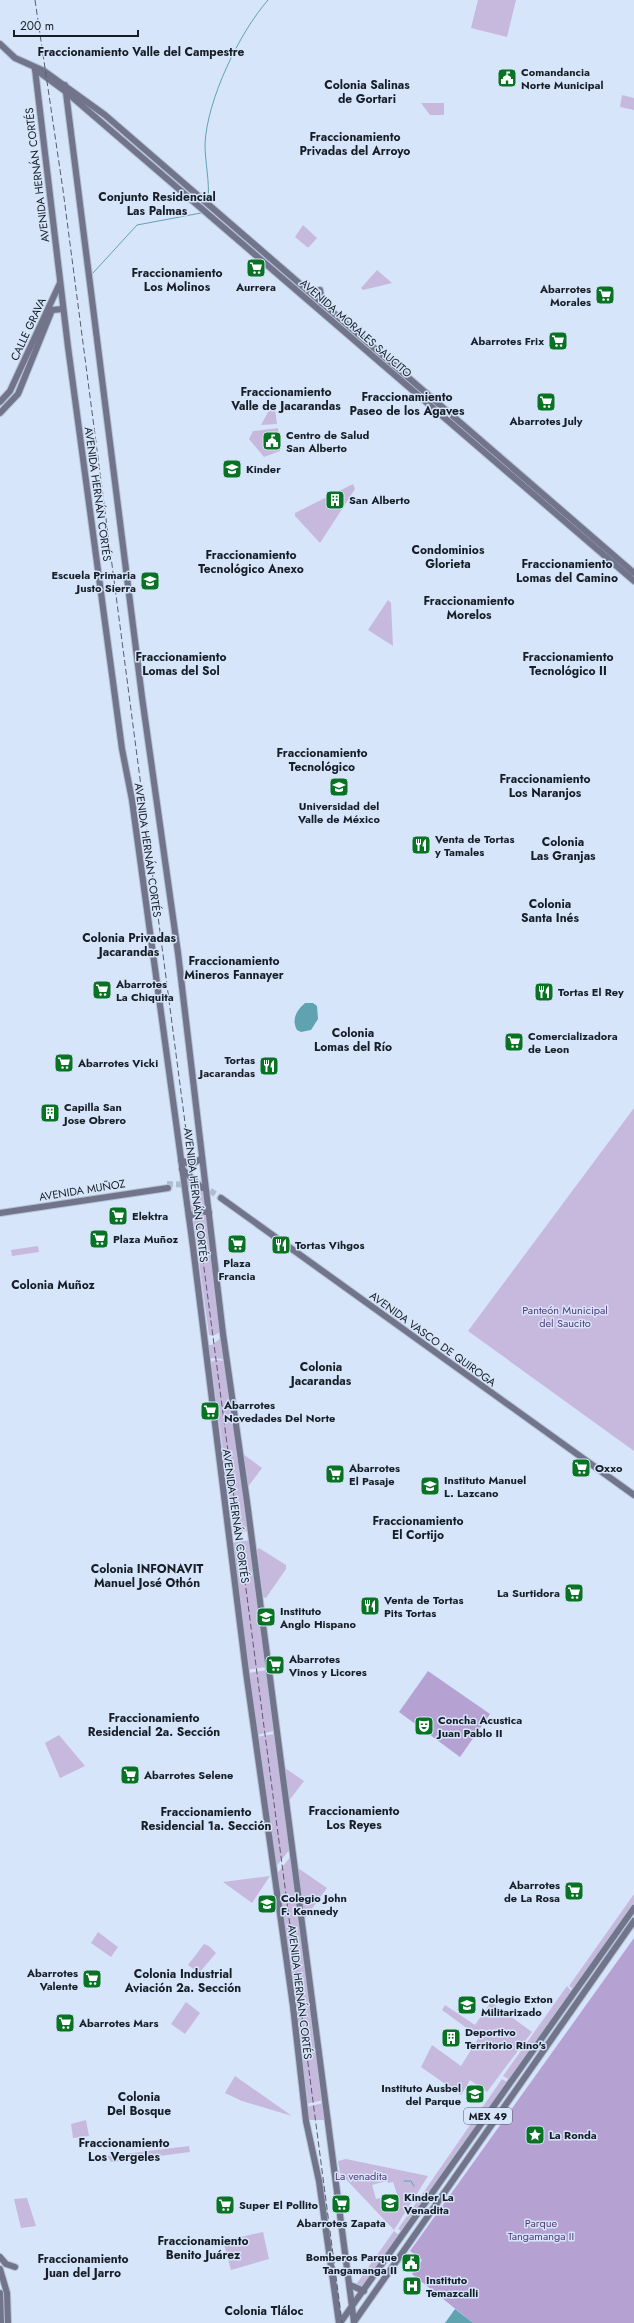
<svg xmlns="http://www.w3.org/2000/svg" width="634" height="2323" viewBox="0 0 634 2323" font-family="Jost,sans-serif">
<style>
.green{fill:#c7b9dd;fill-rule:evenodd}
.forest{fill:#b5a2d3}
.water{fill:#5fa3b1}
.lines{fill:none;stroke-linecap:round;stroke-linejoin:round}
.stream{stroke:#5fa3b1;stroke-width:1}
.major-tunnel{stroke:#b0bdd0;stroke-width:6;stroke-dasharray:6 3;stroke-linecap:butt}
.major-casing{stroke:#b3c1d4;stroke-width:8}
.major{stroke:#71748b;stroke-width:6}
.rail{stroke:#555f6c;stroke-width:1;stroke-dasharray:6 3;stroke-linecap:butt}
.labels{text-anchor:middle;stroke-width:3;stroke-linejoin:round;paint-order:stroke}
.shield{fill:#d6e5fa;stroke:#505966;stroke-width:1}
.shield-label{font-size:10px;font-weight:bold;fill:#161d26}
.poi-label{font-size:11px;font-weight:bold;fill:#161d26;stroke:#d6e5fa;text-anchor:start}
.street-label{font-size:11px;fill:#161d26;stroke:#d6e5fa}
.park-label{font-size:11px;fill:#543975;stroke:#d6e5fa}
.neighbourhood-label{font-size:12px;font-weight:bold;fill:#161d26;stroke:#d6e5fa}
</style>
<rect width="100%" height="100%" fill="#d6e5fa"/>
<g class="green">
<polygon points="478,0 516,0 507,37 471,28"/>
<polygon points="622,95 634,98 634,110 620,107"/>
<polygon points="421,103 444,103 444,115 430,115"/>
<polygon points="303,225 317,238 309,247 307,247 295,237"/>
<polygon points="377,270 392,283 363,290 361,288"/>
<polygon points="274,401 277,424 261,425"/>
<polygon points="278,428 280,451 264,457 249,439 253,431"/>
<polygon points="353,484 355,489 320,543 295,516 295,513"/>
<polygon points="388,600 391,603 393,646 368,630"/>
<polygon points="634,1108 634,1451 468,1331"/>
<polygon points="199,1188 205,1192 207,1209 190,1213 189,1208"/>
<polygon points="196,1212 207,1214 222,1331 213,1336 209,1335 193,1217"/>
<polygon points="38,1246 39,1252 12,1256 11,1250"/>
<polygon points="222,1337 225,1359 208,1358 206,1345 212,1345"/>
<polygon points="216,1360 224,1361 249,1530 241,1533 234,1532 211,1362"/>
<polygon points="243,1454 262,1468 247,1488"/>
<polygon points="250,1540 266,1667 247,1670 231,1543"/>
<polygon points="259,1548 286,1565 286,1569 266,1598 263,1597 257,1550"/>
<polygon points="267,1670 274,1731 256,1735 248,1673"/>
<polygon points="274,1734 290,1849 275,1868 256,1737"/>
<polygon points="59,1735 85,1766 60,1778 45,1743"/>
<polygon points="282,1766 304,1781 288,1802"/>
<polygon points="291,1856 323,2100 306,2104 276,1875"/>
<polygon points="295,1866 327,1888 303,1921"/>
<polygon points="270,1876 252,1903 223,1882"/>
<polygon points="634,1894 634,1903 574,1990 569,1986"/>
<polygon points="98,1932 118,1947 111,1957 91,1943"/>
<polygon points="204,1944 209,1946 216,1953 199,1973 188,1965"/>
<polygon points="567,1986 572,1992 510,2080 503,2076"/>
<polygon points="186,2002 200,2013 185,2034 171,2024"/>
<polygon points="491,2002 532,2032 487,2092 470,2080 461,2095 421,2067 432,2045 461,2066 479,2037 442,2010 445,2005 475,2025"/>
<polygon points="235,2076 292,2116 242,2101 225,2093"/>
<polygon points="502,2079 507,2082 405,2233 398,2229"/>
<polygon points="323,2103 325,2120 308,2120 306,2107"/>
<polygon points="86,2120 89,2136 73,2138 71,2124"/>
<polygon points="189,2146 190,2152 121,2161 111,2162 107,2156"/>
<path d="M 346,2159 L 428,2176 L 394,2230 L 340,2173 L 338,2161 ZM 387,2181 L 388,2183 L 393,2182 L 398,2197 L 381,2201 L 380,2198 L 376,2199 L 372,2185 Z"/>
<polygon points="27,2198 36,2226 21,2228 14,2199"/>
<polygon points="394,2231 400,2236 362,2290 355,2286"/>
<polygon points="263,2232 269,2259 231,2270 223,2241"/>
</g>
<g class="forest">
<polygon points="428,1671 490,1714 460,1757 399,1712"/>
<polygon points="634,1938 634,2323 473,2323 412,2274 422,2260 410,2251"/>
</g>
<g class="water">
<path d="M 305,1003 L 313,1003 L 317,1006 L 318,1019 L 311,1030 L 301,1032 L 297,1030 C 291,1019 297,1010 305,1003 Z"/>
<polygon points="455,2309 473,2323 445,2323"/>
</g>
<g class="lines">
<g class="stream">
<path d="M 208,200 C 210,182 205,163 205,144 C 207,100 239,33 268,0"/>
<polyline points="93,273 137,225 201,213"/>
<polyline points="404,2181 411,2181 414,2186"/>
</g>
<polyline class="major-tunnel" points="167,1184 202,1185 221,1198"/>
<defs>
<g id="major">
<polyline points="0,44 15,58 44,71 105,115 634,573"/>
<polyline points="35,69 68,347 122,749 132,800 193,1247 246,1672 293,2006 306,2121 319,2181 339,2323"/>
<polyline points="35,69 65,91 634,581"/>
<polyline points="65,85 142,697 178,953 223,1334 247,1502 354,2322"/>
<polyline points="320,290 322,303"/>
<polyline points="0,402 10,391 60,283"/>
<polyline points="0,413 18,394 52,310 63,309"/>
<polyline points="181,1160 191,1165 202,1158"/>
<polyline points="182,1169 202,1188"/>
<polyline points="221,1198 634,1495"/>
<polyline points="0,1213 168,1188"/>
<polyline points="189,1217 199,1210 209,1213"/>
<polyline points="0,2257 6,2264 15,2267"/>
<polyline points="0,2269 7,2293 8,2323"/>
<polyline points="350,2285 364,2291"/>
<polyline points="0,2293 1,2323"/>
<polyline points="354,2322 634,1921"/>
<polyline points="340,2323 634,1908"/>
</g>
</defs>
<use href="#major" class="major-casing"/>
<use href="#major" class="major"/>
<polyline class="rail" points="35,0 63,190 342,2323"/>
</g>
<defs>
<symbol id="civic-square" viewBox="-11 -11 22 22"><rect x="-9" y="-9" width="18" height="18" rx="4" fill="#097324" stroke="#d6e5fa"/><path d="M-.6-6.5H3V-4.5H.6V-3L4-1V1h2V6H-6V1h2V-1L-.6-3ZM-1.2 2.5V6h2.4V2.5Z" fill="#fff"/></symbol>
<symbol id="supermarket-square" viewBox="-11 -11 22 22"><rect x="-9" y="-9" width="18" height="18" rx="4" fill="#097324" stroke="#d6e5fa"/><path d="M-6-5.5h2.5l.6 2H6L4.5 2H-2.5L-4.4-4H-6ZM-1.5 3.2a1.3 1.3 0 1 0 .1 0ZM3 3.2a1.3 1.3 0 1 0 .1 0Z" fill="#fff"/></symbol>
<symbol id="school-square" viewBox="-11 -11 22 22"><rect x="-9" y="-9" width="18" height="18" rx="4" fill="#097324" stroke="#d6e5fa"/><path d="M0-5L7-2L0 1L-7-2ZM-4 1L0 2.5L4 1V4Q0 6-4 4Z" fill="#fff"/></symbol>
<symbol id="building-square" viewBox="-11 -11 22 22"><rect x="-9" y="-9" width="18" height="18" rx="4" fill="#097324" stroke="#d6e5fa"/><path d="M-4-6H4V6H1V3H-1V6H-4ZM-2.5-4.3h1.7v1.8h-1.7ZM.8-4.3h1.7v1.8H.8ZM-2.5-1h1.7V.8h-1.7ZM.8-1h1.7V.8H.8Z" fill="#fff"/></symbol>
<symbol id="university-square" viewBox="-11 -11 22 22"><rect x="-9" y="-9" width="18" height="18" rx="4" fill="#097324" stroke="#d6e5fa"/><path d="M0-5L7-2L0 1L-7-2ZM-4 1L0 2.5L4 1V4Q0 6-4 4Z" fill="#fff"/></symbol>
<symbol id="restaurant-square" viewBox="-11 -11 22 22"><rect x="-9" y="-9" width="18" height="18" rx="4" fill="#097324" stroke="#d6e5fa"/><path d="M-5-6h1v4h1v-4h1v4h1v-4h1v5L-1.5 .5V6h-2V.5L-5-1ZM5-6V6H3V1.5H1.5Q1.5-4 5-6Z" fill="#fff"/></symbol>
<symbol id="theatre-square" viewBox="-11 -11 22 22"><rect x="-9" y="-9" width="18" height="18" rx="4" fill="#097324" stroke="#d6e5fa"/><path d="M-5-5.5Q0-4 5-5.5V0Q5 5 0 6Q-5 5-5 0ZM-3.3-2.5H-1v1.5H-3.3ZM1-2.5H3.3v1.5H1ZM-2.8 1Q0 5.5 2.8 1Z" fill="#fff"/></symbol>
<symbol id="sight-square" viewBox="-11 -11 22 22"><rect x="-9" y="-9" width="18" height="18" rx="4" fill="#097324" stroke="#d6e5fa"/><path d="M0-6L1.8-2.2L6-1.7L2.9 1.2L3.7 5.4L0 3.3L-3.7 5.4L-2.9 1.2L-6-1.7L-1.8-2.2Z" fill="#fff"/></symbol>
<symbol id="hospital-square" viewBox="-11 -11 22 22"><rect x="-9" y="-9" width="18" height="18" rx="4" fill="#097324" stroke="#d6e5fa"/><path d="M-5-5h3v3.5h4V-5h3V5h-3V1.5h-4V5h-3Z" fill="#fff"/></symbol>
</defs>
<g fill-rule="evenodd">
<use href="#civic-square" x="496" y="67" width="22" height="22"/>
<use href="#supermarket-square" x="245" y="257" width="22" height="22"/>
<use href="#supermarket-square" x="594" y="284" width="22" height="22"/>
<use href="#supermarket-square" x="547" y="330" width="22" height="22"/>
<use href="#supermarket-square" x="535" y="391" width="22" height="22"/>
<use href="#civic-square" x="261" y="430" width="22" height="22"/>
<use href="#school-square" x="221" y="458" width="22" height="22"/>
<use href="#building-square" x="324" y="489" width="22" height="22"/>
<use href="#school-square" x="139" y="570" width="22" height="22"/>
<use href="#university-square" x="328" y="776" width="22" height="22"/>
<use href="#restaurant-square" x="410" y="834" width="22" height="22"/>
<use href="#supermarket-square" x="91" y="979" width="22" height="22"/>
<use href="#restaurant-square" x="533" y="981" width="22" height="22"/>
<use href="#supermarket-square" x="503" y="1031" width="22" height="22"/>
<use href="#supermarket-square" x="53" y="1052" width="22" height="22"/>
<use href="#restaurant-square" x="258" y="1055" width="22" height="22"/>
<use href="#building-square" x="39" y="1102" width="22" height="22"/>
<use href="#supermarket-square" x="107" y="1205" width="22" height="22"/>
<use href="#supermarket-square" x="88" y="1228" width="22" height="22"/>
<use href="#supermarket-square" x="226" y="1233" width="22" height="22"/>
<use href="#restaurant-square" x="270" y="1234" width="22" height="22"/>
<use href="#supermarket-square" x="199" y="1400" width="22" height="22"/>
<use href="#supermarket-square" x="570" y="1457" width="22" height="22"/>
<use href="#supermarket-square" x="324" y="1463" width="22" height="22"/>
<use href="#school-square" x="419" y="1475" width="22" height="22"/>
<use href="#supermarket-square" x="563" y="1582" width="22" height="22"/>
<use href="#restaurant-square" x="359" y="1595" width="22" height="22"/>
<use href="#school-square" x="255" y="1606" width="22" height="22"/>
<use href="#supermarket-square" x="264" y="1654" width="22" height="22"/>
<use href="#theatre-square" x="413" y="1715" width="22" height="22"/>
<use href="#supermarket-square" x="119" y="1764" width="22" height="22"/>
<use href="#supermarket-square" x="563" y="1880" width="22" height="22"/>
<use href="#school-square" x="256" y="1893" width="22" height="22"/>
<use href="#supermarket-square" x="81" y="1968" width="22" height="22"/>
<use href="#school-square" x="456" y="1994" width="22" height="22"/>
<use href="#supermarket-square" x="54" y="2012" width="22" height="22"/>
<use href="#building-square" x="440" y="2027" width="22" height="22"/>
<use href="#school-square" x="464" y="2083" width="22" height="22"/>
<use href="#sight-square" x="524" y="2124" width="22" height="22"/>
<use href="#school-square" x="379" y="2192" width="22" height="22"/>
<use href="#supermarket-square" x="330" y="2193" width="22" height="22"/>
<use href="#supermarket-square" x="214" y="2194" width="22" height="22"/>
<use href="#civic-square" x="400" y="2252" width="22" height="22"/>
<use href="#hospital-square" x="401" y="2275" width="22" height="22"/>
</g>
<g class="labels">
<rect class="shield" x="464" y="2108" width="48" height="16" rx="3"/>
<g class="shield-label">
<text x="488" y="2120">MEX 49</text>
</g>
<g class="poi-label">
<text x="521" y="76">Comandancia<tspan x="521" dy="13">Norte Municipal</tspan></text>
<text x="256" y="291" text-anchor="middle">Aurrera</text>
<text x="591" y="293" text-anchor="end">Abarrotes<tspan x="591" dy="13">Morales</tspan></text>
<text x="544" y="345" text-anchor="end">Abarrotes Frix</text>
<text x="546" y="425" text-anchor="middle">Abarrotes July</text>
<text x="286" y="439">Centro de Salud<tspan x="286" dy="13">San Alberto</tspan></text>
<text x="246" y="473">Kinder</text>
<text x="349" y="504">San Alberto</text>
<text x="136" y="579" text-anchor="end">Escuela Primaria<tspan x="136" dy="13">Justo Sierra</tspan></text>
<text x="339" y="810" text-anchor="middle">Universidad del<tspan x="339" dy="13">Valle de México</tspan></text>
<text x="435" y="843">Venta de Tortas<tspan x="435" dy="13">y Tamales</tspan></text>
<text x="116" y="988">Abarrotes<tspan x="116" dy="13">La Chiquita</tspan></text>
<text x="558" y="996">Tortas El Rey</text>
<text x="528" y="1040">Comercializadora<tspan x="528" dy="13">de Leon</tspan></text>
<text x="255" y="1064" text-anchor="end">Tortas<tspan x="255" dy="13">Jacarandas</tspan></text>
<text x="78" y="1067">Abarrotes Vicki</text>
<text x="64" y="1111">Capilla San<tspan x="64" dy="13">Jose Obrero</tspan></text>
<text x="132" y="1220">Elektra</text>
<text x="113" y="1243">Plaza Muñoz</text>
<text x="295" y="1249">Tortas Vihgos</text>
<text x="237" y="1267" text-anchor="middle">Plaza<tspan x="237" dy="13">Francia</tspan></text>
<text x="224" y="1409">Abarrotes<tspan x="224" dy="13">Novedades Del Norte</tspan></text>
<text x="349" y="1472">Abarrotes<tspan x="349" dy="13">El Pasaje</tspan></text>
<text x="595" y="1472">Oxxo</text>
<text x="444" y="1484">Instituto Manuel<tspan x="444" dy="13">L. Lazcano</tspan></text>
<text x="560" y="1597" text-anchor="end">La Surtidora</text>
<text x="384" y="1604">Venta de Tortas<tspan x="384" dy="13">Pits Tortas</tspan></text>
<text x="280" y="1615">Instituto<tspan x="280" dy="13">Anglo Hispano</tspan></text>
<text x="289" y="1663">Abarrotes<tspan x="289" dy="13">Vinos y Licores</tspan></text>
<text x="438" y="1724">Concha Acustica<tspan x="438" dy="13">Juan Pablo II</tspan></text>
<text x="144" y="1779">Abarrotes Selene</text>
<text x="560" y="1889" text-anchor="end">Abarrotes<tspan x="560" dy="13">de La Rosa</tspan></text>
<text x="281" y="1902">Colegio John<tspan x="281" dy="13">F. Kennedy</tspan></text>
<text x="78" y="1977" text-anchor="end">Abarrotes<tspan x="78" dy="13">Valente</tspan></text>
<text x="481" y="2003">Colegio Exton<tspan x="481" dy="13">Militarizado</tspan></text>
<text x="79" y="2027">Abarrotes Mars</text>
<text x="465" y="2036">Deportivo<tspan x="465" dy="13">Territorio Rino's</tspan></text>
<text x="461" y="2092" text-anchor="end">Instituto Ausbel<tspan x="461" dy="13">del Parque</tspan></text>
<text x="549" y="2139">La Ronda</text>
<text x="404" y="2201">Kinder La<tspan x="404" dy="13">Venadita</tspan></text>
<text x="239" y="2209">Super El Pollito</text>
<text x="341" y="2227" text-anchor="middle">Abarrotes Zapata</text>
<text x="397" y="2261" text-anchor="end">Bomberos Parque<tspan x="397" dy="13">Tangamanga II</tspan></text>
<text x="426" y="2284">Instituto<tspan x="426" dy="13">Temazcalli</tspan></text>
</g>
<g class="street-label">
<text transform="translate(37 175) rotate(-97)" y="4">AVENIDA HERNÁN CORTÉS</text>
<text transform="translate(356 328) rotate(41)" y="4">AVENIDA MORALES SAUCITO</text>
<text transform="translate(28 329) rotate(-65)" y="4">CALLE GRAVA</text>
<text transform="translate(98 494) rotate(82)" y="4">AVENIDA HERNÁN CORTÉS</text>
<text transform="translate(148 850) rotate(82)" y="4">AVENIDA HERNÁN CORTÉS</text>
<text transform="translate(82 1190) rotate(-9)" y="4">AVENIDA MUÑOZ</text>
<text transform="translate(196 1195) rotate(83)" y="4">AVENIDA HERNÁN CORTÉS</text>
<text transform="translate(433 1339) rotate(36)" y="4">AVENIDA VASCO DE QUIROGA</text>
<text transform="translate(236 1516) rotate(82)" y="4">AVENIDA HERNÁN CORTÉS</text>
<text transform="translate(300 1992) rotate(83)" y="4">AVENIDA HERNÁN CORTÉS</text>
</g>
<g class="park-label">
<text x="565" y="1314">Panteón Municipal<tspan x="565" dy="13">del Saucito</tspan></text>
<text x="361" y="2180">La venadita</text>
<text x="541" y="2227">Parque<tspan x="541" dy="13">Tangamanga II</tspan></text>
</g>
<g class="neighbourhood-label">
<text x="141" y="56">Fraccionamiento Valle del Campestre</text>
<text x="367" y="89">Colonia Salinas<tspan x="367" dy="14">de Gortari</tspan></text>
<text x="355" y="141">Fraccionamiento<tspan x="355" dy="14">Privadas del Arroyo</tspan></text>
<text x="157" y="201">Conjunto Residencial<tspan x="157" dy="14">Las Palmas</tspan></text>
<text x="177" y="277">Fraccionamiento<tspan x="177" dy="14">Los Molinos</tspan></text>
<text x="286" y="396">Fraccionamiento<tspan x="286" dy="14">Valle de Jacarandas</tspan></text>
<text x="407" y="401">Fraccionamiento<tspan x="407" dy="14">Paseo de los Agaves</tspan></text>
<text x="448" y="554">Condominios<tspan x="448" dy="14">Glorieta</tspan></text>
<text x="251" y="559">Fraccionamiento<tspan x="251" dy="14">Tecnológico Anexo</tspan></text>
<text x="567" y="568">Fraccionamiento<tspan x="567" dy="14">Lomas del Camino</tspan></text>
<text x="469" y="605">Fraccionamiento<tspan x="469" dy="14">Morelos</tspan></text>
<text x="181" y="661">Fraccionamiento<tspan x="181" dy="14">Lomas del Sol</tspan></text>
<text x="568" y="661">Fraccionamiento<tspan x="568" dy="14">Tecnológico II</tspan></text>
<text x="322" y="757">Fraccionamiento<tspan x="322" dy="14">Tecnológico</tspan></text>
<text x="545" y="783">Fraccionamiento<tspan x="545" dy="14">Los Naranjos</tspan></text>
<text x="563" y="846">Colonia<tspan x="563" dy="14">Las Granjas</tspan></text>
<text x="550" y="908">Colonia<tspan x="550" dy="14">Santa Inés</tspan></text>
<text x="129" y="942">Colonia Privadas<tspan x="129" dy="14">Jacarandas</tspan></text>
<text x="234" y="965">Fraccionamiento<tspan x="234" dy="14">Mineros Fannayer</tspan></text>
<text x="353" y="1037">Colonia<tspan x="353" dy="14">Lomas del Río</tspan></text>
<text x="53" y="1289">Colonia Muñoz</text>
<text x="321" y="1371">Colonia<tspan x="321" dy="14">Jacarandas</tspan></text>
<text x="418" y="1525">Fraccionamiento<tspan x="418" dy="14">El Cortijo</tspan></text>
<text x="147" y="1573">Colonia INFONAVIT<tspan x="147" dy="14">Manuel José Othón</tspan></text>
<text x="154" y="1722">Fraccionamiento<tspan x="154" dy="14">Residencial 2a. Sección</tspan></text>
<text x="354" y="1815">Fraccionamiento<tspan x="354" dy="14">Los Reyes</tspan></text>
<text x="206" y="1816">Fraccionamiento<tspan x="206" dy="14">Residencial 1a. Sección</tspan></text>
<text x="183" y="1978">Colonia Industrial<tspan x="183" dy="14">Aviación 2a. Sección</tspan></text>
<text x="139" y="2101">Colonia<tspan x="139" dy="14">Del Bosque</tspan></text>
<text x="124" y="2147">Fraccionamiento<tspan x="124" dy="14">Los Vergeles</tspan></text>
<text x="203" y="2245">Fraccionamiento<tspan x="203" dy="14">Benito Juárez</tspan></text>
<text x="83" y="2263">Fraccionamiento<tspan x="83" dy="14">Juan del Jarro</tspan></text>
<text x="264" y="2315">Colonia Tláloc</text>
</g>
</g>
<path d="M14 30v6h124v-6" fill="none" stroke="#161d26" stroke-width="2"/>
<text x="20" y="30" font-size="12" fill="#161d26" stroke="#d6e5fa" stroke-width="3" paint-order="stroke">200 m</text>
</svg>
